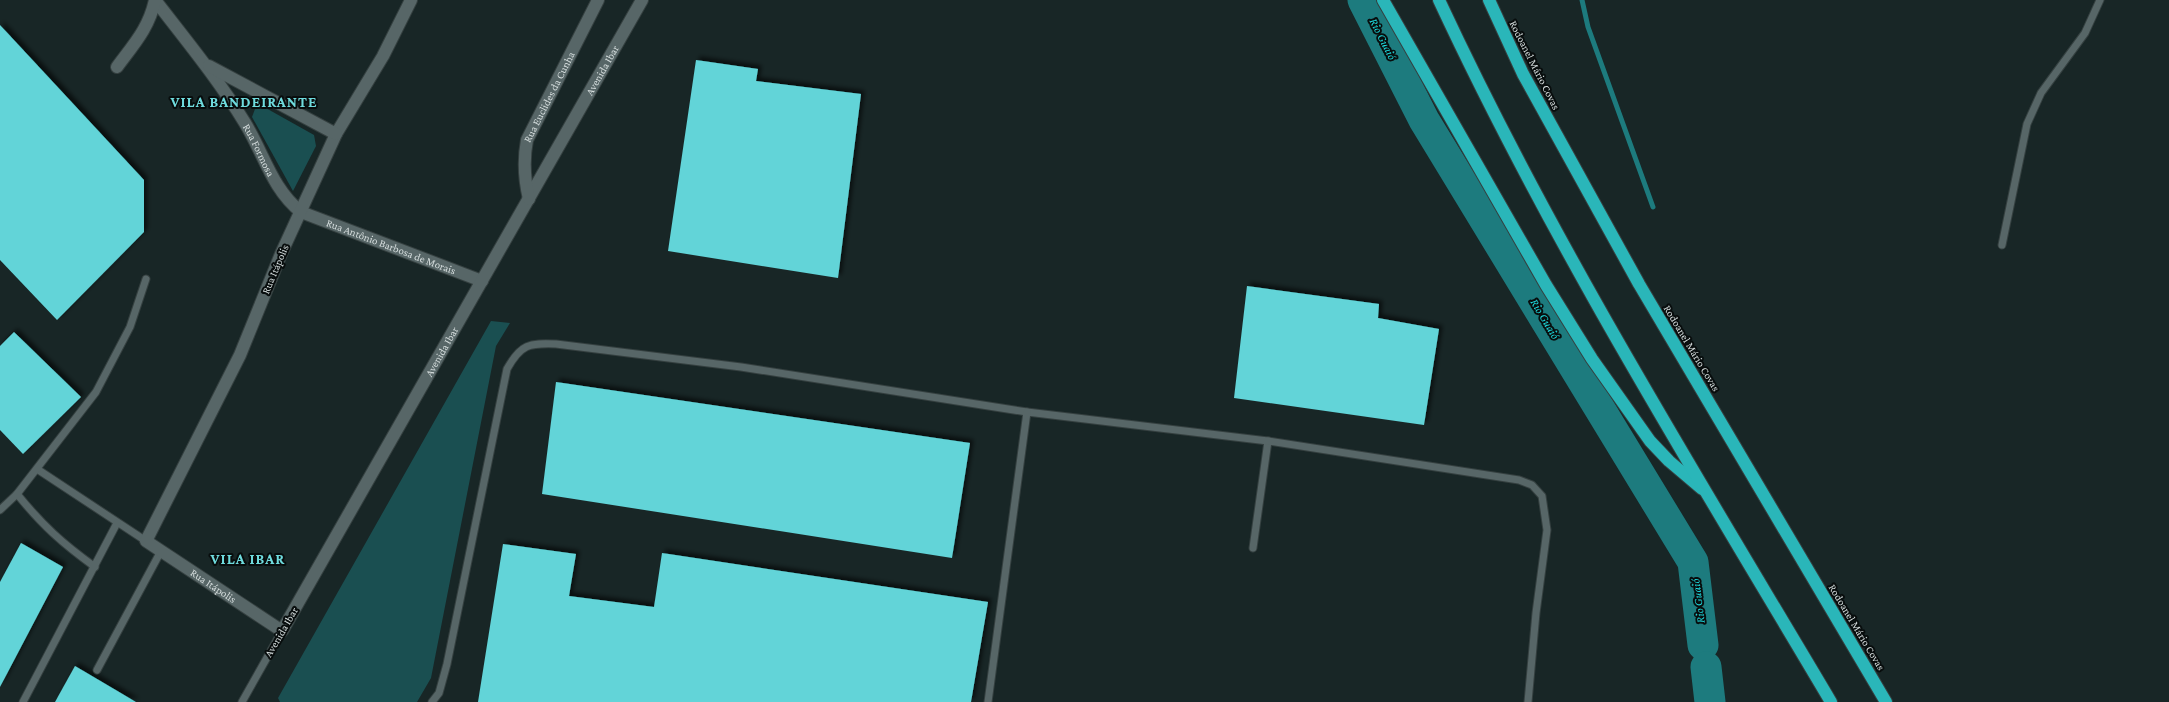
<svg xmlns="http://www.w3.org/2000/svg" width="2169" height="702" viewBox="0 0 2169 702" font-family="'Crimson Pro',serif">
<style>
.green{fill:#1a4f51}
.lines{fill:none;stroke-linecap:round;stroke-linejoin:round}
.stream{stroke:#1d7b7e;stroke-width:5}
.river{stroke:#1d7b7e;stroke-width:31}
.building{fill:#62d4d8;filter:url(#shadow)}
.lane-casing{stroke:#354040;stroke-width:9}
.street-casing{stroke:#354040;stroke-width:14}
.highway-casing{stroke:#354040;stroke-width:14}
.lane{stroke:#576667;stroke-width:7}
.street{stroke:#576667;stroke-width:12}
.highway{stroke:#2ab6b9;stroke-width:12}
.labels{text-anchor:middle;stroke-width:4;stroke-linejoin:round;paint-order:stroke}
.street-label{font-size:11px;fill:#d4dcdc;stroke:#080d0d}
.water-label{font-size:12px;font-style:italic;fill:#1ddade;stroke:#080d0d}
.district-label{font-size:15px;font-weight:bold;letter-spacing:1px;fill:#6fdcde;stroke:#080d0d}
</style>
<defs>
<filter id="shadow"><feDropShadow dx="3.5" dy="-3.5" stdDeviation="2" flood-color="#0009"/></filter>
</defs>
<rect width="100%" height="100%" fill="#182626"/>
<g class="green">
<polygon points="264,107 314,135 316,146 293,191 252,117 255,109"/>
<polygon points="491,321 510,323 496,346 431,678 417,702 280,702 278,698"/>
</g>
<g class="lines">
<polyline class="stream" points="1582,0 1588,27 1653,207"/>
<g class="river">
<polyline points="1363,0 1424,120 1693,562 1703,645"/>
<polyline points="1706,667 1710,702"/>
</g>
</g>
<g class="building">
<polygon points="0,25 144,180 144,232 57,320 0,260"/>
<polygon points="696,60 758,69 756,81 861,94 838,278 668,251"/>
<polygon points="1247,286 1379,304 1378,318 1439,329 1424,425 1234,398"/>
<polygon points="14,332 81,397 23,454 0,430 0,346"/>
<polygon points="556,382 970,443 952,558 542,494"/>
<polygon points="21,543 63,567 0,687 0,582"/>
<polygon points="503,544 576,554 569,596 654,607 662,553 988,602 971,702 478,702"/>
<polygon points="75,666 136,702 55,702"/>
</g>
<g class="lines">
<defs>
<g id="lane">
<polyline points="2002,245 2027,124 2041,93 2085,33 2100,0"/>
<polyline points="37,469 146,541"/>
<path d="M 17,494 C 43,526 62,543 95,567"/>
<polyline points="0,510 17,494 96,392 130,327 146,279"/>
<polyline points="1253,548 1268,441"/>
<polyline points="97,670 161,551"/>
<polyline points="23,702 117,523"/>
<polyline points="242,702 282,631"/>
<path d="M 432,702 L 439,693 L 447,664 L 507,369 C 521,344 529,343 556,344 L 741,367 L 1027,412 L 1268,441 L 1519,480 L 1532,485 L 1542,496 L 1547,530 L 1536,613 L 1528,702"/>
<polyline points="988,702 1027,412"/>
</g>
<g id="street">
<path id="s1" d="M 155,0 C 186,40 218,79 245,123 C 264,154 272,189 301,212 L 482,281"/>
<path id="s2" d="M 411,0 L 383,56 L 336,134 L 281,254 L 240,355 L 146,541 L 282,631 L 642,0"/>
<polyline points="209,66 336,134"/>
<path d="M 117,67 C 134,44 149,28 155,0"/>
<path id="s3" d="M 529,199 C 524,178 523,161 527,140 L 598,0"/>
</g>
<g id="highway">
<polyline points="1383,0 1546,285 1592,359 1650,441 1669,461 1702,489"/>
<path d="M 1439,0 C 1552,243 1694,471 1831,702"/>
<polyline points="1489,0 1523,74 1639,284 1886,702"/>
</g>
</defs>
<use href="#lane" class="lane-casing"/>
<use href="#street" class="street-casing"/>
<use href="#highway" class="highway-casing"/>
<use href="#lane" class="lane"/>
<use href="#street" class="street"/>
<use href="#highway" class="highway"/>
</g>
<g class="labels">
<g class="street-label">
<text transform="translate(1535 65) rotate(63)" y="4">Rodoanel Mário Covas</text>
<text dy="4" stroke="none"><textPath href="#s2" startOffset="1412">Avenida Ibar</textPath></text>
<text dy="4" stroke="none"><textPath href="#s3" startOffset="108">Rua Euclides da Cunha</textPath></text>
<text dy="4" stroke="none"><textPath href="#s1" startOffset="183">Rua Formosa</textPath></text>
<text dy="4" stroke="none"><textPath href="#s1" startOffset="355">Rua Antônio Barbosa de Morais</textPath></text>
<text transform="translate(275 269) rotate(-67)" y="4">Rua Itápolis</text>
<text transform="translate(1692 348) rotate(59)" y="4">Rodoanel Mário Covas</text>
<text dy="4" stroke="none"><textPath href="#s2" startOffset="1088">Avenida Ibar</textPath></text>
<text dy="4" stroke="none"><textPath href="#s2" startOffset="684">Rua Itápolis</textPath></text>
<text transform="translate(1857 627) rotate(59)" y="4">Rodoanel Mário Covas</text>
<text transform="translate(281 632) rotate(-60)" y="4">Avenida Ibar</text>
</g>
<g class="water-label">
<text transform="translate(1383 39) rotate(63)" y="4">Rio Guaió</text>
<text transform="translate(1545 319) rotate(59)" y="4">Rio Guaió</text>
<text transform="translate(1698 601) rotate(-97)" y="4">Rio Guaió</text>
</g>
<g class="district-label">
<text x="244" y="107">VILA BANDEIRANTE</text>
<text x="248" y="564">VILA IBAR</text>
</g>
</g>
</svg>
